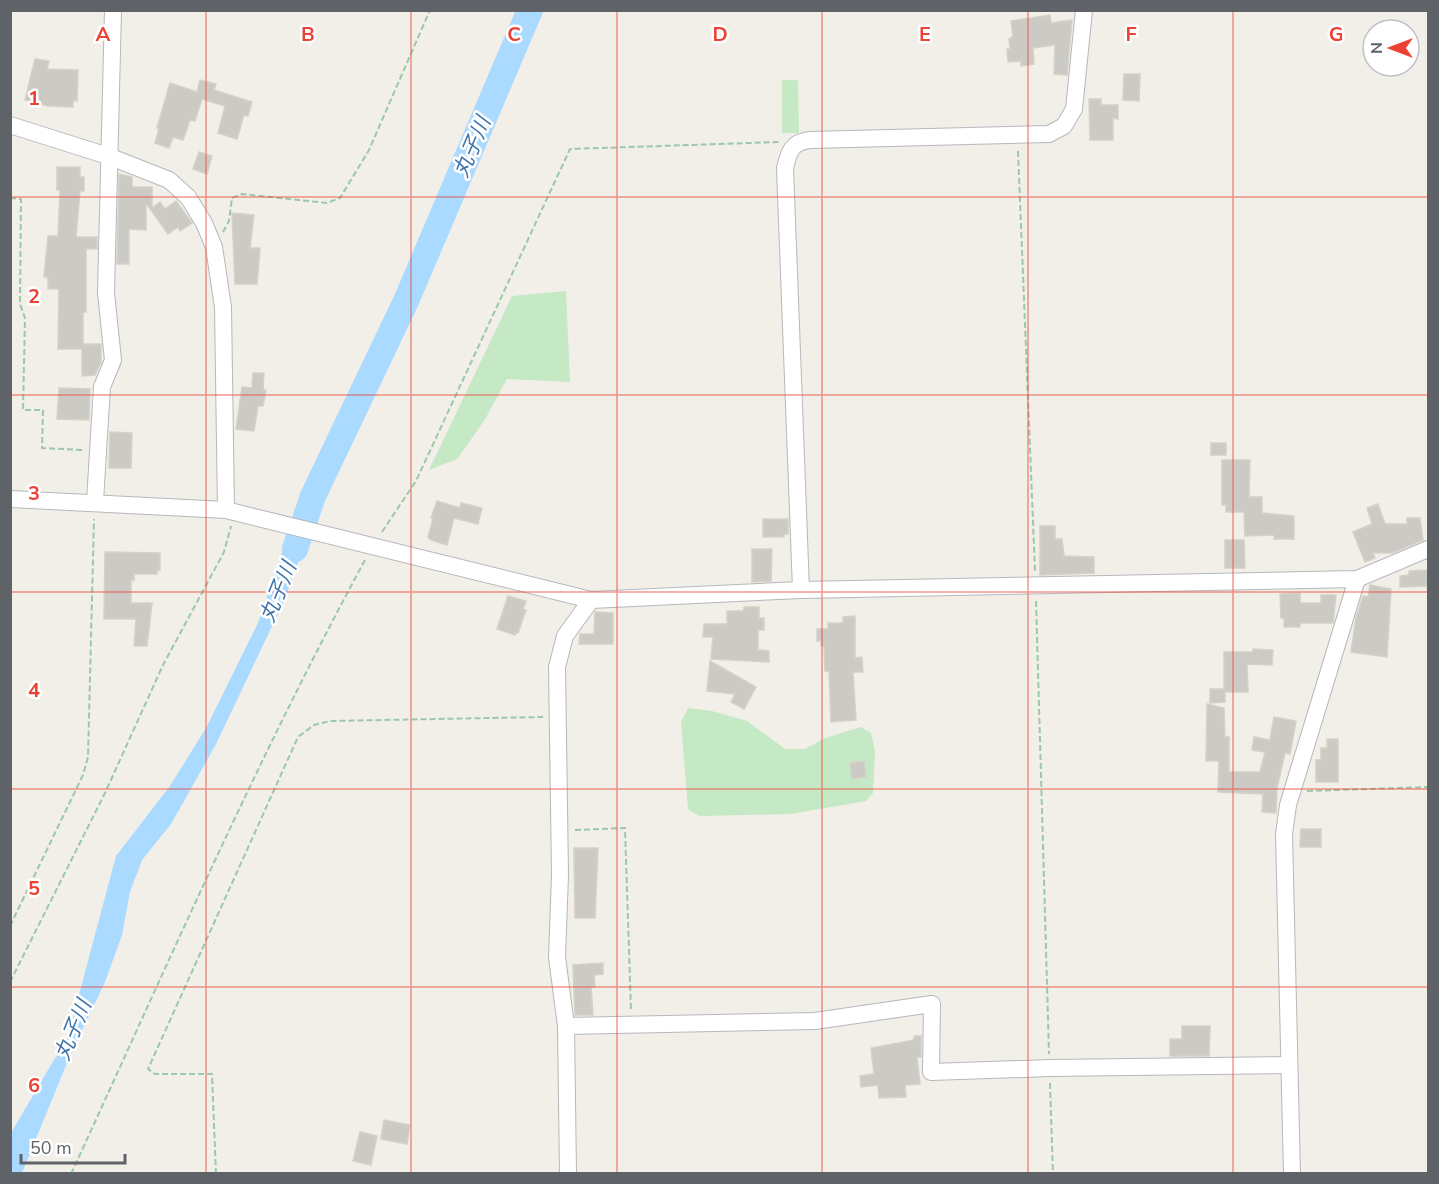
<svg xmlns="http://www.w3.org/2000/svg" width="1439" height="1184" viewBox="0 0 1439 1184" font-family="'Nunito Sans','Noto Sans JP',sans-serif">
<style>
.green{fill:#c5e8c5}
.water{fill:#aadaff}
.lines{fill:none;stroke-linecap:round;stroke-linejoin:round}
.river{stroke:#aadaff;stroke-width:26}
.building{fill:#cccac5;stroke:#d6d1c6;stroke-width:1.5}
.minor-casing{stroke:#b5b8bc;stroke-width:18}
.path{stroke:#9cc7a9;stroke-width:2;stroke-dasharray:6 3;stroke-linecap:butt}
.minor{stroke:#fff;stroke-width:16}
.grid{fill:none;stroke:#ea4335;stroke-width:1.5;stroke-opacity:0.55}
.labels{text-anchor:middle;stroke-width:5;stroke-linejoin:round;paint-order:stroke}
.water-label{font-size:21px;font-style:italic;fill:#4174aa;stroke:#fff}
.grid-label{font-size:20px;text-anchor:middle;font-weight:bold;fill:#ea4335;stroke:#fff;stroke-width:5;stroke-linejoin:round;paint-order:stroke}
</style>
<rect width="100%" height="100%" fill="#f1efe8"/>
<g class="green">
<polygon points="782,80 798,80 799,133 782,133"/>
<polygon points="566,291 570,382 507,379 484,421 457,459 429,470 512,296"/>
<polygon points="688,708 712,711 747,721 785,749 805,749 825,738 861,727 871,733 875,752 873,793 866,801 791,814 699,816 688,809 681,722"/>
</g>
<polygon class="water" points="295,514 314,519 284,601 216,744 171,824 142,860 130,892 122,935 105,982 69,1058 22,1173 11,1174 11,1133 68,1036 116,856 170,786 206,728 258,623"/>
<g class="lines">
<polyline class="river" points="295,549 313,496 406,301 530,10"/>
</g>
<g class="building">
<polygon points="1050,15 1051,23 1072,20 1067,75 1054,74 1055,45 1033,48 1034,64 1021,66 1021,61 1008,62 1007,49 1010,49 1009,39 1013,36 1011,21"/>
<polygon points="35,59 49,61 47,69 78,70 77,101 73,100 73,107 48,106 25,100"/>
<polygon points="1124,74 1140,74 1139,101 1123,100"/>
<polygon points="200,80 216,84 214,90 252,102 248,116 244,115 237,139 218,133 225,106 202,99 195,121 190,120 183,140 173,137 169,148 155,143 159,129 157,128 170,83 197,92"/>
<polygon points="1089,99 1101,99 1101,105 1118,105 1118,119 1113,118 1113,140 1090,140"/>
<polygon points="199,152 212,156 207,174 193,169"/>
<polygon points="57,167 80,167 80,177 84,177 84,191 80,191 76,237 97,237 97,249 86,249 86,312 83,312 83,344 101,344 101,362 95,375 82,376 82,349 58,349 59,289 48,289 48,277 44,277 48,236 58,236 60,190 57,190"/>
<polygon points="119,174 132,177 132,187 152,187 152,208 160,202 165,209 176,201 192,223 180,231 178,227 168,234 146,203 146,230 129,229 129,264 117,264"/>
<polygon points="232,213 254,215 250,248 260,248 257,284 235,284"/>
<polygon points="253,373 264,373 263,390 266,390 263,406 258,406 254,431 236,429 242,387 252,388"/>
<polygon points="59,388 90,389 89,420 57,419"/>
<polygon points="110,432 132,433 131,468 109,468"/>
<rect x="1211" y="443" width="15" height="12"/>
<polygon points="1222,460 1250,460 1249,497 1262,497 1262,513 1294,516 1294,539 1274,539 1274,535 1245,536 1244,512 1226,512 1226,505 1222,505"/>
<polygon points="437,501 460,508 461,503 482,508 478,524 454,518 447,545 431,540 428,537 433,519 431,518"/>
<polygon points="1378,504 1385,524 1407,524 1407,518 1420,518 1423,540 1392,553 1373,553 1375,558 1365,562 1353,532 1372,524 1367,508"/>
<polygon points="763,519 788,519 788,534 784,534 784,537 763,537"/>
<polygon points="1040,526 1055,526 1055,539 1062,539 1064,556 1094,557 1094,573 1040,575"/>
<polygon points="1225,540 1244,540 1245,568 1225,568"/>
<polygon points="752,549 772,549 771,581 752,582"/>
<polygon points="105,552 160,553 160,570 157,570 157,574 134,574 134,580 131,580 131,603 152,603 147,646 134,646 136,619 104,619"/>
<polygon points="1428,570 1428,586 1400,587 1400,576 1409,575 1409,571"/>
<polygon points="1370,585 1391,589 1387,657 1351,652 1356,618 1363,596 1368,597"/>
<polygon points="1300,593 1300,603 1321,603 1321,595 1336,595 1333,623 1300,623 1300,627 1284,627 1284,618 1281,618 1280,594"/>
<polygon points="508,596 526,601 523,609 526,610 518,633 516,632 515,635 497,629"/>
<polygon points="744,607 759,607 759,618 764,618 764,630 758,630 758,650 769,651 769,662 711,659 713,637 703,637 704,624 727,624 727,611 744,611"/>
<polygon points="595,612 613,613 613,644 579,644 580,634 594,634"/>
<polygon points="855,616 855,658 862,657 863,672 853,672 856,720 831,722 829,671 825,671 824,646 821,646 821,641 817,641 817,629 828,629 828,623 843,623 843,617"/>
<polygon points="1253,649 1273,650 1272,665 1247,664 1248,692 1225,692 1225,702 1210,703 1210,689 1224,689 1224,652 1253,652"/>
<polygon points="710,661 756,687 744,709 731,702 735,694 707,691"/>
<polygon points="1207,704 1224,708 1225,737 1229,737 1229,772 1260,772 1265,752 1252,750 1254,737 1270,740 1274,717 1296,721 1290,754 1285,753 1277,788 1276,813 1262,812 1263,794 1218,792 1219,761 1206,761"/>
<polygon points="1327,739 1338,739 1338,782 1316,782 1316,760 1321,760 1321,748 1327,748"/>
<polygon points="864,761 866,777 852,779 850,763"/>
<polygon points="1301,829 1321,829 1321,847 1300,847"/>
<polygon points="574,848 598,848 595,918 575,918"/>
<polygon points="603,963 603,974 594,975 595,987 591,987 593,1015 575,1015 573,965"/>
<polygon points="1182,1026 1210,1026 1209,1056 1170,1056 1170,1039 1182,1039"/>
<polygon points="914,1036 921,1036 921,1057 917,1057 920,1084 905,1085 906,1097 879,1098 878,1085 861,1087 860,1076 874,1074 871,1048 914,1040"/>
<polygon points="384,1120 410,1125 407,1144 381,1139"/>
<polygon points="360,1132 377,1136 371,1165 353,1161"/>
</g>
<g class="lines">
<defs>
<g id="minor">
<polyline points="10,125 108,156 169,180 188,197 204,223 214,247 223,307 226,510"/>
<polyline points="10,499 226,510 591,600 801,590 1357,579 1428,549"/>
<polyline points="95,501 102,387 113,360 106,293 113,10"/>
<path d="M 801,590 L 785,168 C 789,151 792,142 810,140 L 1049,134 L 1064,126 L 1074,109 L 1084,10"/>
<polyline points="566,1026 815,1021 932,1004 931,1072 1050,1068 1289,1065"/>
<polyline points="568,1174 566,1026 557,957 560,875 557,667 565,636 591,600"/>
<polyline points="1292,1174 1284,834 1288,805 1357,579"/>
</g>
</defs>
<use href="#minor" class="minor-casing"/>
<g class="path">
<polyline points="1018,151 1035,571"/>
<polyline points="10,198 21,199 20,304 25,318 23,410 43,410 42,448 83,450"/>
<polyline points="223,232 229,221 232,198 242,194 327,203 340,198 369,150 430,10"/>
<polyline points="382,532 416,481 570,149 779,142"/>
<polyline points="1036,601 1049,1054"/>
<polyline points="1307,791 1428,787"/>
<polyline points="575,830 625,828 631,1011"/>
<polyline points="10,926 83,775 88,757 94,519"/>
<polyline points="10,982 105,793 163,665 224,552 231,526"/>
<polyline points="1050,1083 1053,1174"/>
<path d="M 71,1174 C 166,968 257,759 365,560"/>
<polyline points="216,1174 212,1074 155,1074 148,1069 298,737 314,725 330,721 543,717"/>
</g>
<use href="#minor" class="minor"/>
</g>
<path class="grid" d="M 206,10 L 206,1174M 411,10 L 411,1174M 617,10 L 617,1174M 822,10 L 822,1174M 1028,10 L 1028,1174M 1233,10 L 1233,1174M 10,197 L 1428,197M 10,395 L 1428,395M 10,592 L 1428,592M 10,789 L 1428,789M 10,987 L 1428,987"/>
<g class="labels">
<g class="water-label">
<text transform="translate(472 147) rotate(-67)" y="7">丸子川</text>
<text transform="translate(278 592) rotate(-68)" y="7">丸子川</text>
<text transform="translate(73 1030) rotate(-68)" y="7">丸子川</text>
</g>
</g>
<g class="grid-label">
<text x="103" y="41">A</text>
<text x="308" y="41">B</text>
<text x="514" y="41">C</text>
<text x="720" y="41">D</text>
<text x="925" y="41">E</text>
<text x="1131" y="41">F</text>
<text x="1336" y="41">G</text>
<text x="34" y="105">1</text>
<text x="34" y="303">2</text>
<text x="34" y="500">3</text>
<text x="34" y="697">4</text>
<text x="34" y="895">5</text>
<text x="34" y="1092">6</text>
</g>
<rect width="1439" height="1184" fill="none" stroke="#5f6368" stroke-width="24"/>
<g transform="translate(1391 48) rotate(270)"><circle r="28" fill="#ffffff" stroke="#bfc1c3" stroke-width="1.5"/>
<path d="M0-4.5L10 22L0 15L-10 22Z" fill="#ea4335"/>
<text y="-9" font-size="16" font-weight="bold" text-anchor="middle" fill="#5f6368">N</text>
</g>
<path d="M21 1154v9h104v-9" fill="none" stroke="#5f6368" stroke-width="3"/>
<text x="30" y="1154" font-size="18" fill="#5f6368" stroke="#ffffff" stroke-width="4.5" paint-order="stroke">50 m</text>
</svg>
